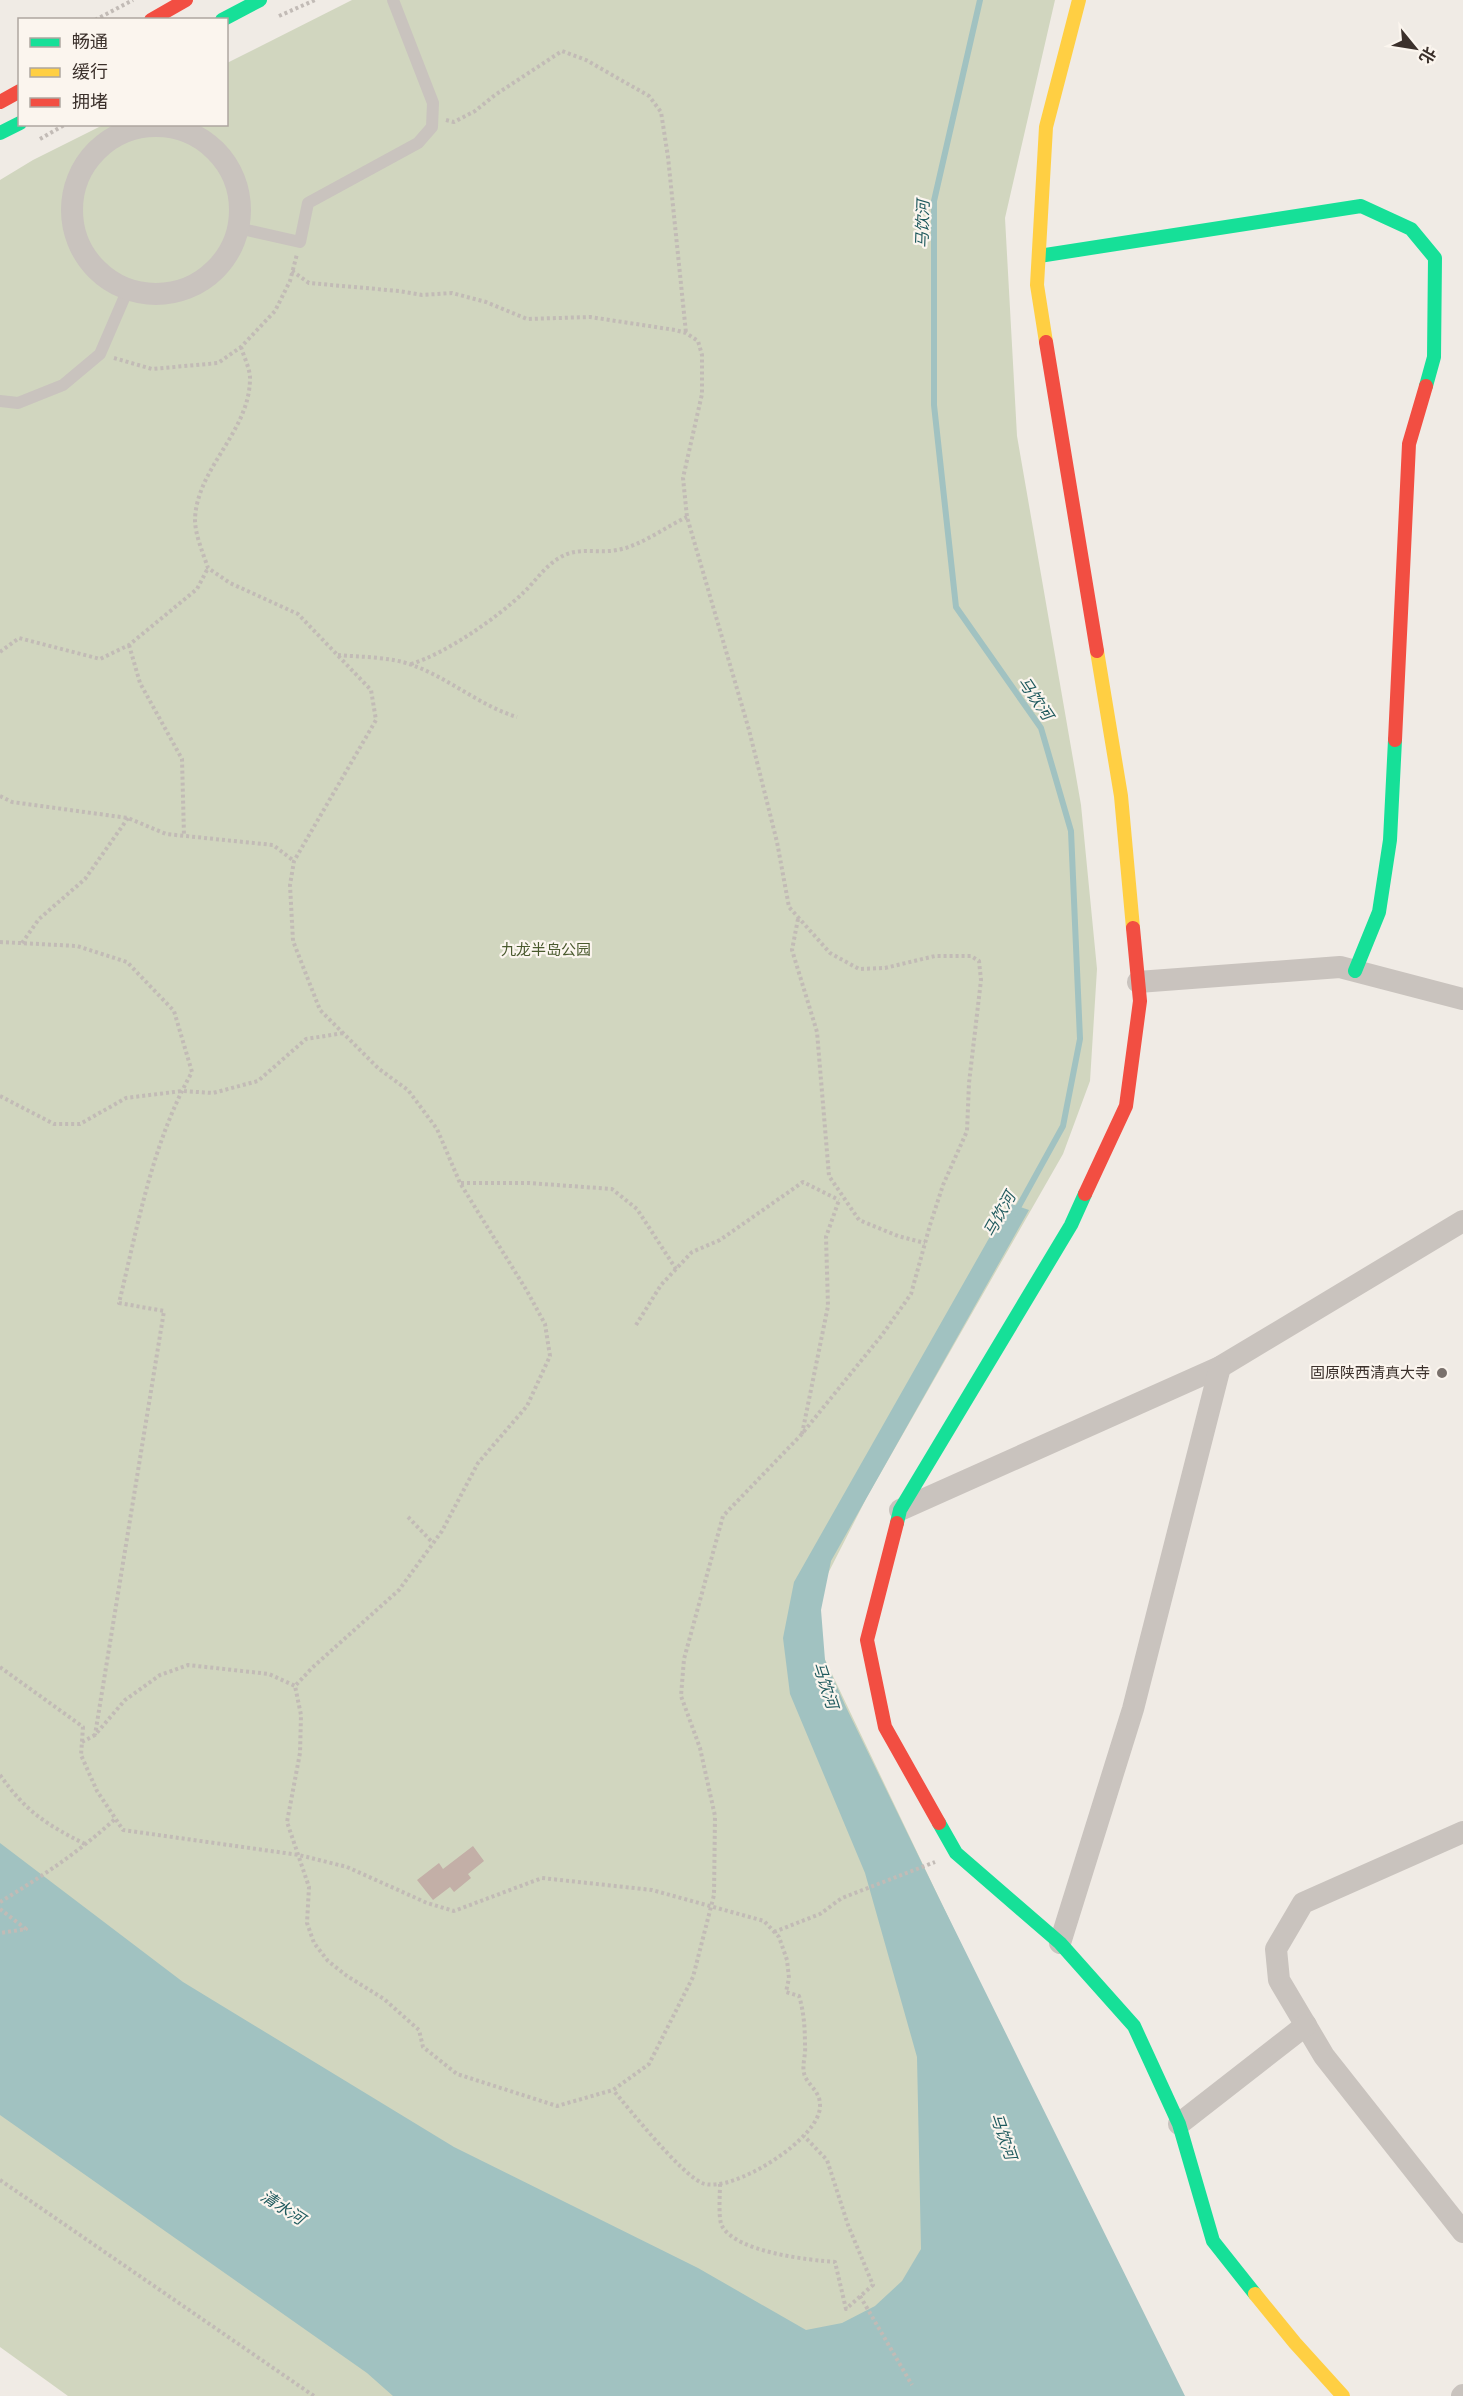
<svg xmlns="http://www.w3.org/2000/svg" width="1463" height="2396" viewBox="0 0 1463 2396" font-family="'Open Sans','Noto Sans SC',sans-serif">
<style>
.green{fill:#d1d6bf}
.water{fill:#a1c2c1}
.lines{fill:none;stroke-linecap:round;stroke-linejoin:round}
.stream{stroke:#a1c2c1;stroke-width:6}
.building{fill:#c3afa7}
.path{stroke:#c2bbb6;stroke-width:4;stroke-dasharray:3 3;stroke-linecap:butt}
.lane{stroke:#c9c3be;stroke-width:12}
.street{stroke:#c9c3be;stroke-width:22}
.fast{stroke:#16e098;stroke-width:14}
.slow{stroke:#ffcf43;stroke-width:14}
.jam{stroke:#f24e42;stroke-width:14}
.poi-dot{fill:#7a716c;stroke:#fbf5ee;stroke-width:2}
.labels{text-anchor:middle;stroke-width:4.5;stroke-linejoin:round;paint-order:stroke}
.park-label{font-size:15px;fill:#4a5a2e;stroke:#fbf5ee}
.poi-label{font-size:15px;fill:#3b302b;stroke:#fbf5ee;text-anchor:end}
.water-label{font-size:16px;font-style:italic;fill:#1f5a5e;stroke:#fbf5ee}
</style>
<rect width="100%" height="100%" fill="#f0ebe5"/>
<polygon class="green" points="352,0 1055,0 1005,218 1017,436 1081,805 1097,969 1090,1081 1063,1154 867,1497 817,1595 820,1649 1177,2396 68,2396 0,2347 0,180 33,160 103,125 226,124 227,63"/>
<polygon class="water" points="1009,1203 1029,1210 831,1561 821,1610 825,1660 845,1705 939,1898 1185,2396 393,2396 367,2373 0,2115 0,1843 183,1982 454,2147 698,2268 806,2330 842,2323 875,2306 902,2281 921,2249 917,2057 865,1873 790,1694 783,1638 794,1582"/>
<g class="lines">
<polyline class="stream" points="980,0 934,201 934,405 956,607 1041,728 1071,831 1080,1039 1063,1126 1015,1213"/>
</g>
<polygon class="building" points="473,1846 484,1861 468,1874 471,1878 454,1892 450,1887 433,1900 417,1880 439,1863 443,1869"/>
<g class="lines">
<g class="path">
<polyline points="279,16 315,0"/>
<polyline points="95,20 133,0"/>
<polyline points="446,120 454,122 475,111 495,95 562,51 586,60 649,96 661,112 668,157 686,333"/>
<polyline points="40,139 66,124"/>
<polyline points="292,271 309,283 399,291 422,295 452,293 486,302 527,319 590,317 675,330 686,333 698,341 702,355 702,394 683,478 687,517 749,730 777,842 789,907 830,953 859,969 885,968 935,956 971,956 979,961 981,980 969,1083 967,1131 943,1185 930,1225 911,1294 882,1335 801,1435 723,1516 684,1659 681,1696 700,1748 715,1816 714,1895 693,1977 649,2064 613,2090 557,2106 457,2074 423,2047 419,2030 384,1999 347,1976 328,1961 314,1943 307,1923 309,1887 287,1822 300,1753 301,1715 295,1686"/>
<path d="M 241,347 C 244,357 250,369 250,378 C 250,432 197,467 195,519 C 195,535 203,553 208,568 L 230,583 L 298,614 L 371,690 L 376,720 L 294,861 L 290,885 L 293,941 L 320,1010 L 379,1069 L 408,1090 L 437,1129 L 460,1183 L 527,1291 L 545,1324 L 550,1356 L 527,1406 L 478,1463 L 442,1531 L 399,1590 L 312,1668 L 295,1686"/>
<polyline points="114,358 152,369 218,363 241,347 275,311 290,281 297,254"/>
<polyline points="129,645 140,683 182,759 184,836"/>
<polyline points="0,652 19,638 100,659 129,645 197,589 208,568"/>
<path d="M 338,655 C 360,657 392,657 412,665 C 449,678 480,706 517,717"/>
<path d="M 411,664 C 445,654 497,618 523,593 C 535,582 545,566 559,558 C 578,546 597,554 617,550 C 641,546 665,527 687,517"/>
<polyline points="0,796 12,802 128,818 166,834 273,845 294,861"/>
<polyline points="798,919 792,950 817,1032 829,1176 859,1220 898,1236 925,1243"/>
<path d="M 0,942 L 77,946 L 127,962 L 174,1011 L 192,1072 C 152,1143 138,1225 119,1303 L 164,1311 L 95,1735"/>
<polyline points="22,943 39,919 85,879 128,818"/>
<polyline points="0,1096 54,1124 80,1124 126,1098 182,1091 213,1093 258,1081 306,1039 344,1033"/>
<polyline points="461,1183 529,1183 612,1189 637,1209 676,1269"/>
<polyline points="636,1325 661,1285 692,1252 720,1240 803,1182 839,1200"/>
<polyline points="802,1434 828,1306 826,1237 839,1200"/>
<polyline points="408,1517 433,1543"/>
<path d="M 0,1667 L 83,1727 L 81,1755 L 97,1791 L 123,1830 L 299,1855 L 347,1867 L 427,1903 L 454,1911 L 542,1878 L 652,1890 L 764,1921 L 779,1937 L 787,1960 L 789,1978 L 786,1992 L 799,1996 C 804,2012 805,2029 805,2046 C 806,2054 802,2065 804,2073 C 806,2084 820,2090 820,2105 C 822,2138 731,2195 702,2183 C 680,2173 631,2111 613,2090"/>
<polyline points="82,1742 95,1735 125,1700 160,1675 188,1665 269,1674 295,1686"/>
<path d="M 0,1775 C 26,1812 47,1825 87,1845"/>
<path d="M 0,1902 C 41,1877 79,1852 115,1819"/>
<polyline points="0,1909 26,1929 0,1933"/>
<polyline points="774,1932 820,1914 842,1898 935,1862"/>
<polyline points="0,2180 314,2396"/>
<path d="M 720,2184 C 720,2194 718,2219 722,2226 C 736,2252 808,2260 835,2262 L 846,2309 L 873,2285 L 848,2225 L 827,2160 L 804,2136"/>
<polyline points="860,2296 912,2385"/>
</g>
<g class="lane">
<polyline points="238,228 300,242 308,203 418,143 432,127 433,103 393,0"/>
<polyline points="0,401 18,403 63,385 100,354 128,289"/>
</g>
<g class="street">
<circle cx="156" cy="210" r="84"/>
<polyline points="1138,982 1340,967 1463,999"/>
<polyline points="900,1510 1220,1367 1463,1221"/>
<polyline points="1463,1832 1303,1903 1276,1949 1279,1980 1324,2056 1463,2232"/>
<polyline points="1060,1943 1133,1709 1220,1367"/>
<polyline points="1179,2124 1306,2025"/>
<polyline points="1462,2396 1463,2395"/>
</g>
<g class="fast">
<polyline points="222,20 260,0"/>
<polyline points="0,133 20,123"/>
<polyline points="1039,256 1361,206 1411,229 1435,258 1434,357 1426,386"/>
<polyline points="1355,971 1379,912 1390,840 1395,740"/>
<polyline points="897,1523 900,1510 1071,1225 1085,1194"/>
<polyline points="939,1823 956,1853 1060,1943 1134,2026 1179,2124 1213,2241 1255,2294"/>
</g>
<g class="slow">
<polyline points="1046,342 1037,285 1046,127 1079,0"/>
<polyline points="1097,651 1121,796 1133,928"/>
<polyline points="1255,2294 1295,2343 1343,2396"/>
</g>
<g class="jam">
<polyline points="151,20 186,0"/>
<polyline points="0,102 20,91"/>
<polyline points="1046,342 1097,651"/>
<polyline points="1395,740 1409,444 1426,386"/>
<polyline points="1085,1194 1126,1106 1140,1001 1133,928"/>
<polyline points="897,1523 867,1640 885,1727 939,1823"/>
</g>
</g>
<circle class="poi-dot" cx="1442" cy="1373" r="6"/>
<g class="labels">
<g class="park-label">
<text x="546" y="955">九龙半岛公园</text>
</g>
<g class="poi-label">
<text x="1430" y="1378">固原陕西清真大寺</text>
</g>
<g class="water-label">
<text transform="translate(922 224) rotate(-88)" y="6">马饮河</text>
<text transform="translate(1036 698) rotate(56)" y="6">马饮河</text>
<text transform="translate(999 1214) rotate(-61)" y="6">马饮河</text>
<text transform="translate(826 1685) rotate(72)" y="6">马饮河</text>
<text transform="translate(1004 2136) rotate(71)" y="6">马饮河</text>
<text transform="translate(283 2207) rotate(33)" y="6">清水河</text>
</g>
</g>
<rect x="18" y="18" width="210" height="108" fill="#fbf5ee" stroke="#aea6a0" stroke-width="1.5"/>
<rect x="30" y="38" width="30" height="9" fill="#16e098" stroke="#aea6a0" stroke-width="1.5"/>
<text x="72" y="48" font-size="18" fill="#3b302b">畅通</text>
<rect x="30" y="68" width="30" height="9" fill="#ffcf43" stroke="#aea6a0" stroke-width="1.5"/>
<text x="72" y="78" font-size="18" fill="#3b302b">缓行</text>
<rect x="30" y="98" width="30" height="9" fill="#f24e42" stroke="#aea6a0" stroke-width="1.5"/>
<text x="72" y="108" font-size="18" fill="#3b302b">拥堵</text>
<g transform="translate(1415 48) rotate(120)" stroke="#fbf5ee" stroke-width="4.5" paint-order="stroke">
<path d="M0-4.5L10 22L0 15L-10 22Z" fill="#3b302b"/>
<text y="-9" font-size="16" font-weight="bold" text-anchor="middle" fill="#3b302b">北</text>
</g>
</svg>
